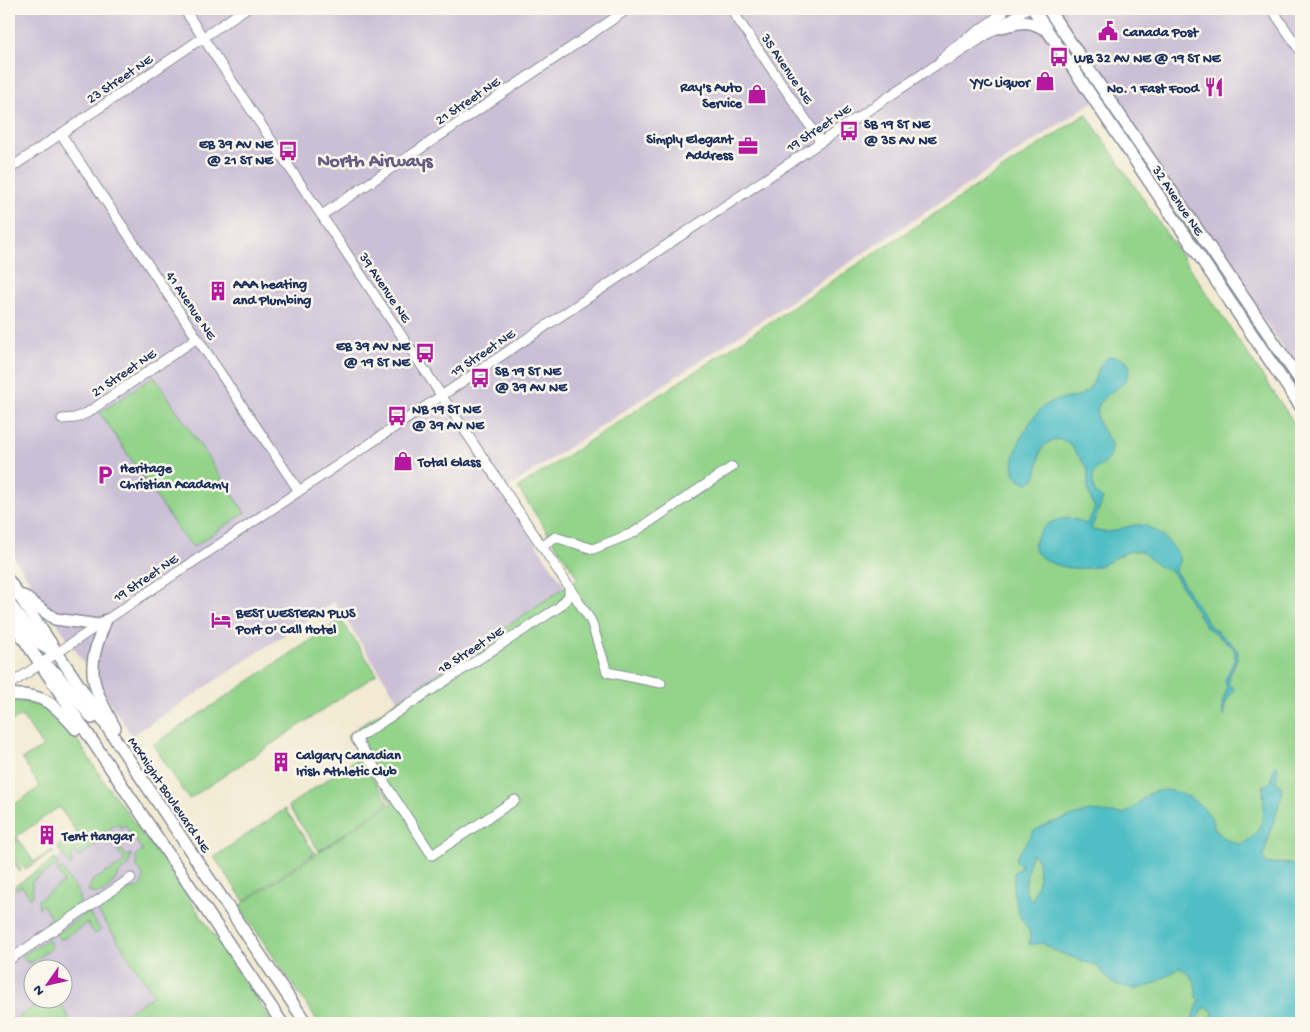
<svg xmlns="http://www.w3.org/2000/svg" width="1310" height="1032" viewBox="0 0 1310 1032" font-family="'Gochi Hand',sans-serif">
<style>
.industrial{fill:#cbbfd6;fill-rule:evenodd}
.green{fill:#93d38a;stroke:#578174}
.water{fill:#4fbec5;stroke:#357692;fill-rule:evenodd}
.lines{fill:none;stroke-linecap:round;stroke-linejoin:round}
.minor-casing{stroke:#868c98;stroke-width:11}
.major-casing{stroke:#868c98;stroke-width:14}
.minor{stroke:#fff;stroke-width:9}
.major{stroke:#fff;stroke-width:11}
.labels{text-anchor:middle;stroke-width:5;stroke-linejoin:round;paint-order:stroke}
.poi-label{font-size:14px;font-weight:bold;fill:#1b2f5e;stroke:#fbf7ec;text-anchor:start}
.street-label{font-size:14px;fill:#1b2f5e;stroke:#fbf7ec}
.district-label{font-size:19px;font-weight:bold;fill:#645c82;stroke:#fbf7ec}
</style>
<rect width="100%" height="100%" fill="#fbf7ec"/>
<filter id="ink" filterUnits="userSpaceOnUse"><feTurbulence type="fractalNoise" baseFrequency=".02" numOctaves="2"/><feDisplacementMap in="SourceGraphic" scale="10" xChannelSelector="R" yChannelSelector="G"/><feConvolveMatrix kernelMatrix="1 2 1 2 8 2 1 2 1" color-interpolation-filters="sRGB"/></filter>
<filter id="wash" filterUnits="userSpaceOnUse"><feTurbulence type="fractalNoise" baseFrequency=".0096" numOctaves="4" result="noise"/><feDisplacementMap in="SourceGraphic" scale="20" xChannelSelector="R" yChannelSelector="G"/><feGaussianBlur stdDeviation="1.12" result="paint"/><feColorMatrix in="noise" values="0 0 0 0 0 0 0 0 0 0 0 0 0 0 0 0 0 1.4 0 .05"/><feComposite in="paint" operator="in"/></filter>
<g filter="url(#wash)">
<rect width="100%" height="100%" fill="#f2ead2"/>
<g class="industrial">
<polygon points="9,9 1301,9 1301,374 1108,92 501,492 565,587 398,700 334,602 132,736 9,550"/>
<path d="M 124,814 L 147,848 L 136,855 L 143,874 L 143,882 L 137,889 L 115,893 L 95,907 L 154,995 L 111,1023 L 104,1023 L 102,1020 L 98,1023 L 73,1023 L 59,1002 L 15,1020 L 17,1023 L 9,1023 L 9,890 ZM 32,970 L 62,970 L 62,1000 L 32,1000 Z"/>
</g>
<g class="green">
<polygon points="1086,114 1301,433 1301,1023 319,1023 239,906 392,803 347,735 578,578 518,488"/>
<polygon points="154,376 245,513 193,547 183,537 100,413"/>
<polygon points="341,620 377,674 189,799 153,745"/>
<path d="M 22,699 L 37,701 L 63,718 L 105,783 L 174,876 L 273,1023 L 111,1023 L 154,995 L 95,907 C 102,902 109,896 116,893 C 128,887 140,894 144,878 L 137,867 L 136,855 L 143,851 L 125,825 L 121,828 L 118,823 L 101,835 L 103,840 L 78,857 L 75,852 L 70,856 L 73,862 L 70,866 L 57,847 L 77,833 L 59,807 L 17,836 L 18,839 L 9,840 L 9,808 L 40,787 L 22,759 L 43,747 L 22,716 L 9,722 L 9,702 Z"/>
<polygon points="359,758 389,803 319,851 288,806"/>
<polygon points="285,809 315,853 244,901 214,857"/>
<polygon points="19,840 34,862 53,850 54,852 25,869 10,851 21,869 20,872 9,856 9,842"/>
<path d="M 120,848 L 126,856 L 131,854 L 129,866 C 114,870 111,903 88,891 L 92,881 L 125,862 L 117,850 Z"/>
<polygon points="55,859 59,864 32,881 33,896 31,898 22,886 17,889 15,886"/>
<polygon points="62,869 78,892 80,902 75,911 50,927 46,921 51,918 43,905 39,908 38,900 64,882 57,870"/>
<polygon points="88,912 101,930 95,934 87,923 63,939 59,939 56,934"/>
<polygon points="48,939 52,946 51,949 31,963 25,961 22,956"/>
<polygon points="59,1002 73,1023 17,1023 15,1020 36,1005"/>
</g>
<g class="water">
<path d="M 1110,356 L 1126,360 L 1130,368 C 1129,371 1128,376 1126,379 C 1120,391 1105,391 1099,405 C 1090,427 1114,435 1111,451 C 1108,474 1086,458 1095,493 L 1103,499 L 1091,529 C 1112,537 1117,527 1137,525 C 1153,523 1176,545 1180,560 L 1175,570 L 1210,626 L 1230,642 L 1238,651 C 1238,664 1229,672 1228,683 L 1234,689 L 1226,702 L 1223,716 L 1222,703 L 1227,689 L 1225,680 L 1235,659 L 1234,648 L 1206,627 L 1173,572 L 1160,567 L 1141,551 C 1122,549 1114,562 1098,566 C 1078,572 1045,567 1034,549 C 1036,522 1065,511 1086,524 L 1095,509 L 1088,491 L 1088,469 L 1069,443 L 1060,439 C 1033,443 1042,461 1035,478 L 1028,483 C 993,477 1030,417 1044,406 C 1056,396 1075,401 1087,391 C 1098,380 1096,364 1110,356 Z"/>
<path d="M 1274,766 L 1278,766 L 1276,782 L 1281,785 L 1282,794 L 1263,857 L 1267,864 C 1276,863 1295,865 1301,862 L 1301,1023 L 1216,1023 L 1212,1018 L 1213,1011 L 1205,1007 L 1194,1023 L 1190,1023 L 1200,1000 L 1196,997 C 1197,983 1193,975 1180,968 L 1152,985 L 1134,989 L 1112,983 L 1097,966 L 1055,951 L 1042,943 L 1029,945 L 1030,933 L 1020,916 L 1013,892 L 1014,872 L 1023,866 L 1016,862 L 1016,858 L 1034,831 L 1045,825 L 1089,811 L 1123,814 C 1137,810 1141,794 1157,791 C 1175,787 1196,799 1208,813 C 1212,818 1212,821 1214,826 C 1219,837 1232,843 1242,844 C 1267,831 1264,810 1263,786 L 1271,782 ZM 1031,854 L 1038,859 L 1039,878 L 1032,901 L 1025,891 L 1025,886 Z"/>
</g>
</g>
<g filter="url(#ink)">
<g class="lines">
<defs>
<g id="minor">
<polyline points="184,9 569,587 569,596 559,607 356,739 432,855 515,800"/>
<polyline points="731,9 821,142"/>
<polyline points="1272,9 1301,52"/>
<polyline points="940,61 950,51 1003,13"/>
<polyline points="61,134 299,491"/>
<polyline points="9,169 245,9"/>
<polyline points="322,215 628,9"/>
<polyline points="62,419 75,418 87,413 197,338"/>
<polyline points="543,546 555,537 593,549 633,533 732,467"/>
<polyline points="569,587 591,621 607,672 661,683"/>
<polyline points="9,685 939,63 953,57 1026,9"/>
<polyline points="9,960 131,878"/>
</g>
<g id="major">
<polyline points="1033,9 1301,407"/>
<polyline points="1048,9 1301,382"/>
<polyline points="998,16 1003,9"/>
<path d="M 998,28 C 1019,23 1026,18 1046,30"/>
<polyline points="9,581 306,1023"/>
<polyline points="23,596 55,619 99,625"/>
<polyline points="9,603 41,645 55,653"/>
<polyline points="9,617 282,1023"/>
<path d="M 106,620 C 85,671 90,681 115,728"/>
<polyline points="43,664 56,673 92,718"/>
<path d="M 9,695 C 43,693 55,704 76,729"/>
</g>
</defs>
<use href="#minor" class="minor-casing"/>
<use href="#major" class="major-casing"/>
<use href="#minor" class="minor"/>
<use href="#major" class="major"/>
</g>
</g>
<defs>
<symbol id="civic-bare" viewBox="-9 -9 18 18"><path d="M-.6-6.5H3V-4.5H.6V-3L4-1V1h2V6H-6V1h2V-1L-.6-3ZM-1.2 2.5V6h2.4V2.5Z" fill="#b5179e" stroke="#fbf7ec" stroke-width="2.5" paint-order="stroke"/></symbol>
<symbol id="bus-bare" viewBox="-9 -9 18 18"><path d="M-5-6H5V4H4V6H2V4H-2V6H-4V4H-5ZM-3.5-4V0h7V-4ZM-3.5 1.2v1.5H-2V1.2ZM2 1.2v1.5H3.5V1.2Z" fill="#b5179e" stroke="#fbf7ec" stroke-width="2.5" paint-order="stroke"/></symbol>
<symbol id="shop-bare" viewBox="-9 -9 18 18"><path d="M-5-2.5h2.3a2.7 3.5 0 0 1 5.4 0H5L5.5 6h-11ZM-1.5-2.5h3a1.5 2.3 0 0 0-3 0Z" fill="#b5179e" stroke="#fbf7ec" stroke-width="2.5" paint-order="stroke"/></symbol>
<symbol id="restaurant-bare" viewBox="-9 -9 18 18"><path d="M-5-6h1v4h1v-4h1v4h1v-4h1v5L-1.5 .5V6h-2V.5L-5-1ZM5-6V6H3V1.5H1.5Q1.5-4 5-6Z" fill="#b5179e" stroke="#fbf7ec" stroke-width="2.5" paint-order="stroke"/></symbol>
<symbol id="office-bare" viewBox="-9 -9 18 18"><path d="M-6-3h4V-5.5h4V-3h4V5H-6ZM-1-4.5V-3h2v-1.5ZM-6 0V1H6V0Z" fill="#b5179e" stroke="#fbf7ec" stroke-width="2.5" paint-order="stroke"/></symbol>
<symbol id="building-bare" viewBox="-9 -9 18 18"><path d="M-4-6H4V6H1V3H-1V6H-4ZM-2.5-4.3h1.7v1.8h-1.7ZM.8-4.3h1.7v1.8H.8ZM-2.5-1h1.7V.8h-1.7ZM.8-1h1.7V.8H.8Z" fill="#b5179e" stroke="#fbf7ec" stroke-width="2.5" paint-order="stroke"/></symbol>
<symbol id="parking-bare" viewBox="-9 -9 18 18"><path d="M-3.5-5.5H1a3.5 3.5 0 0 1 0 7H-1V5.5H-3.5ZM-1-3.4V-.6H.8a1.4 1.4 0 0 0 0-2.8Z" fill="#b5179e" stroke="#fbf7ec" stroke-width="2.5" paint-order="stroke"/></symbol>
<symbol id="hotel-bare" viewBox="-9 -9 18 18"><path d="M-6-4.5h1.5V1H6V5H4.5V3h-9V5H-6ZM-4 0a1.8 1.8 0 1 1 3.6 0ZM.5 0V-2.5h3Q6-2.5 6 0Z" fill="#b5179e" stroke="#fbf7ec" stroke-width="2.5" paint-order="stroke"/></symbol>
</defs>
<g fill-rule="evenodd">
<use href="#civic-bare" x="1094" y="17" width="28" height="28"/>
<use href="#bus-bare" x="1045" y="43" width="28" height="28"/>
<use href="#shop-bare" x="1031" y="67" width="28" height="28"/>
<use href="#restaurant-bare" x="1200" y="73" width="28" height="28"/>
<use href="#shop-bare" x="743" y="80" width="28" height="28"/>
<use href="#bus-bare" x="835" y="117" width="28" height="28"/>
<use href="#office-bare" x="734" y="132" width="28" height="28"/>
<use href="#bus-bare" x="274" y="137" width="28" height="28"/>
<use href="#building-bare" x="204" y="277" width="28" height="28"/>
<use href="#bus-bare" x="411" y="339" width="28" height="28"/>
<use href="#bus-bare" x="466" y="364" width="28" height="28"/>
<use href="#bus-bare" x="383" y="402" width="28" height="28"/>
<use href="#shop-bare" x="389" y="447" width="28" height="28"/>
<use href="#parking-bare" x="91" y="461" width="28" height="28"/>
<use href="#hotel-bare" x="207" y="606" width="28" height="28"/>
<use href="#building-bare" x="267" y="748" width="28" height="28"/>
<use href="#building-bare" x="33" y="821" width="28" height="28"/>
</g>
<g class="labels">
<g class="poi-label">
<text x="1123" y="36">Canada Post</text>
<text x="1074" y="62">WB 32 AV NE @ 19 ST NE</text>
<text x="1030" y="86" text-anchor="end">YYC Liquor</text>
<text x="742" y="91" text-anchor="end">Ray's Auto<tspan x="742" dy="16">Service</tspan></text>
<text x="1199" y="92" text-anchor="end">No. 1 Fast Food</text>
<text x="864" y="128">SB 19 ST NE<tspan x="864" dy="16">@ 35 AV NE</tspan></text>
<text x="733" y="143" text-anchor="end">Simply Elegant<tspan x="733" dy="16">Address</tspan></text>
<text x="273" y="148" text-anchor="end">EB 39 AV NE<tspan x="273" dy="16">@ 21 ST NE</tspan></text>
<text x="233" y="288">AAA heating<tspan x="233" dy="16">and Plumbing</tspan></text>
<text x="410" y="350" text-anchor="end">EB 39 AV NE<tspan x="410" dy="16">@ 19 ST NE</tspan></text>
<text x="495" y="375">SB 19 ST NE<tspan x="495" dy="16">@ 39 AV NE</tspan></text>
<text x="412" y="413">NB 19 ST NE<tspan x="412" dy="16">@ 39 AV NE</tspan></text>
<text x="418" y="466">Total Glass</text>
<text x="120" y="472">Heritage<tspan x="120" dy="16">Christian Acadamy</tspan></text>
<text x="236" y="617">BEST WESTERN PLUS<tspan x="236" dy="16">Port O' Call Hotel</tspan></text>
<text x="296" y="759">Calgary Canadian<tspan x="296" dy="16">Irish Athletic Club</tspan></text>
<text x="62" y="840">Tent Hangar</text>
</g>
<g class="street-label">
<text transform="translate(788 68) rotate(56)" y="5">35 Avenue NE</text>
<text transform="translate(119 78) rotate(-34)" y="5">23 Street NE</text>
<text transform="translate(467 100) rotate(-34)" y="5">21 Street NE</text>
<text transform="translate(818 127) rotate(-34)" y="5">19 Street NE</text>
<text transform="translate(1179 200) rotate(56)" y="5">32 Avenue NE</text>
<text transform="translate(386 287) rotate(56)" y="5">39 Avenue NE</text>
<text transform="translate(192 305) rotate(56)" y="5">41 Avenue NE</text>
<text transform="translate(482 352) rotate(-34)" y="5">19 Street NE</text>
<text transform="translate(123 372) rotate(-34)" y="5">21 Street NE</text>
<text transform="translate(145 577) rotate(-34)" y="5">19 Street NE</text>
<text transform="translate(470 649) rotate(-33)" y="5">18 Street NE</text>
<text transform="translate(170 794) rotate(56)" y="5">McKnight Boulevard NE</text>
</g>
<g class="district-label">
<text x="375" y="166">North Airways</text>
</g>
</g>
<rect width="1310" height="1032" fill="none" stroke="#fbf7ec" stroke-width="30"/>
<g transform="translate(48 984) rotate(236)"><circle r="24" fill="#fbf7ec" stroke="#a1a7b3"/>
<path d="M0-4L9 19L0 12L-9 19Z" fill="#b5179e"/>
<text y="-8" font-size="14" font-weight="bold" text-anchor="middle" fill="#1b2f5e">N</text>
</g>
</svg>
